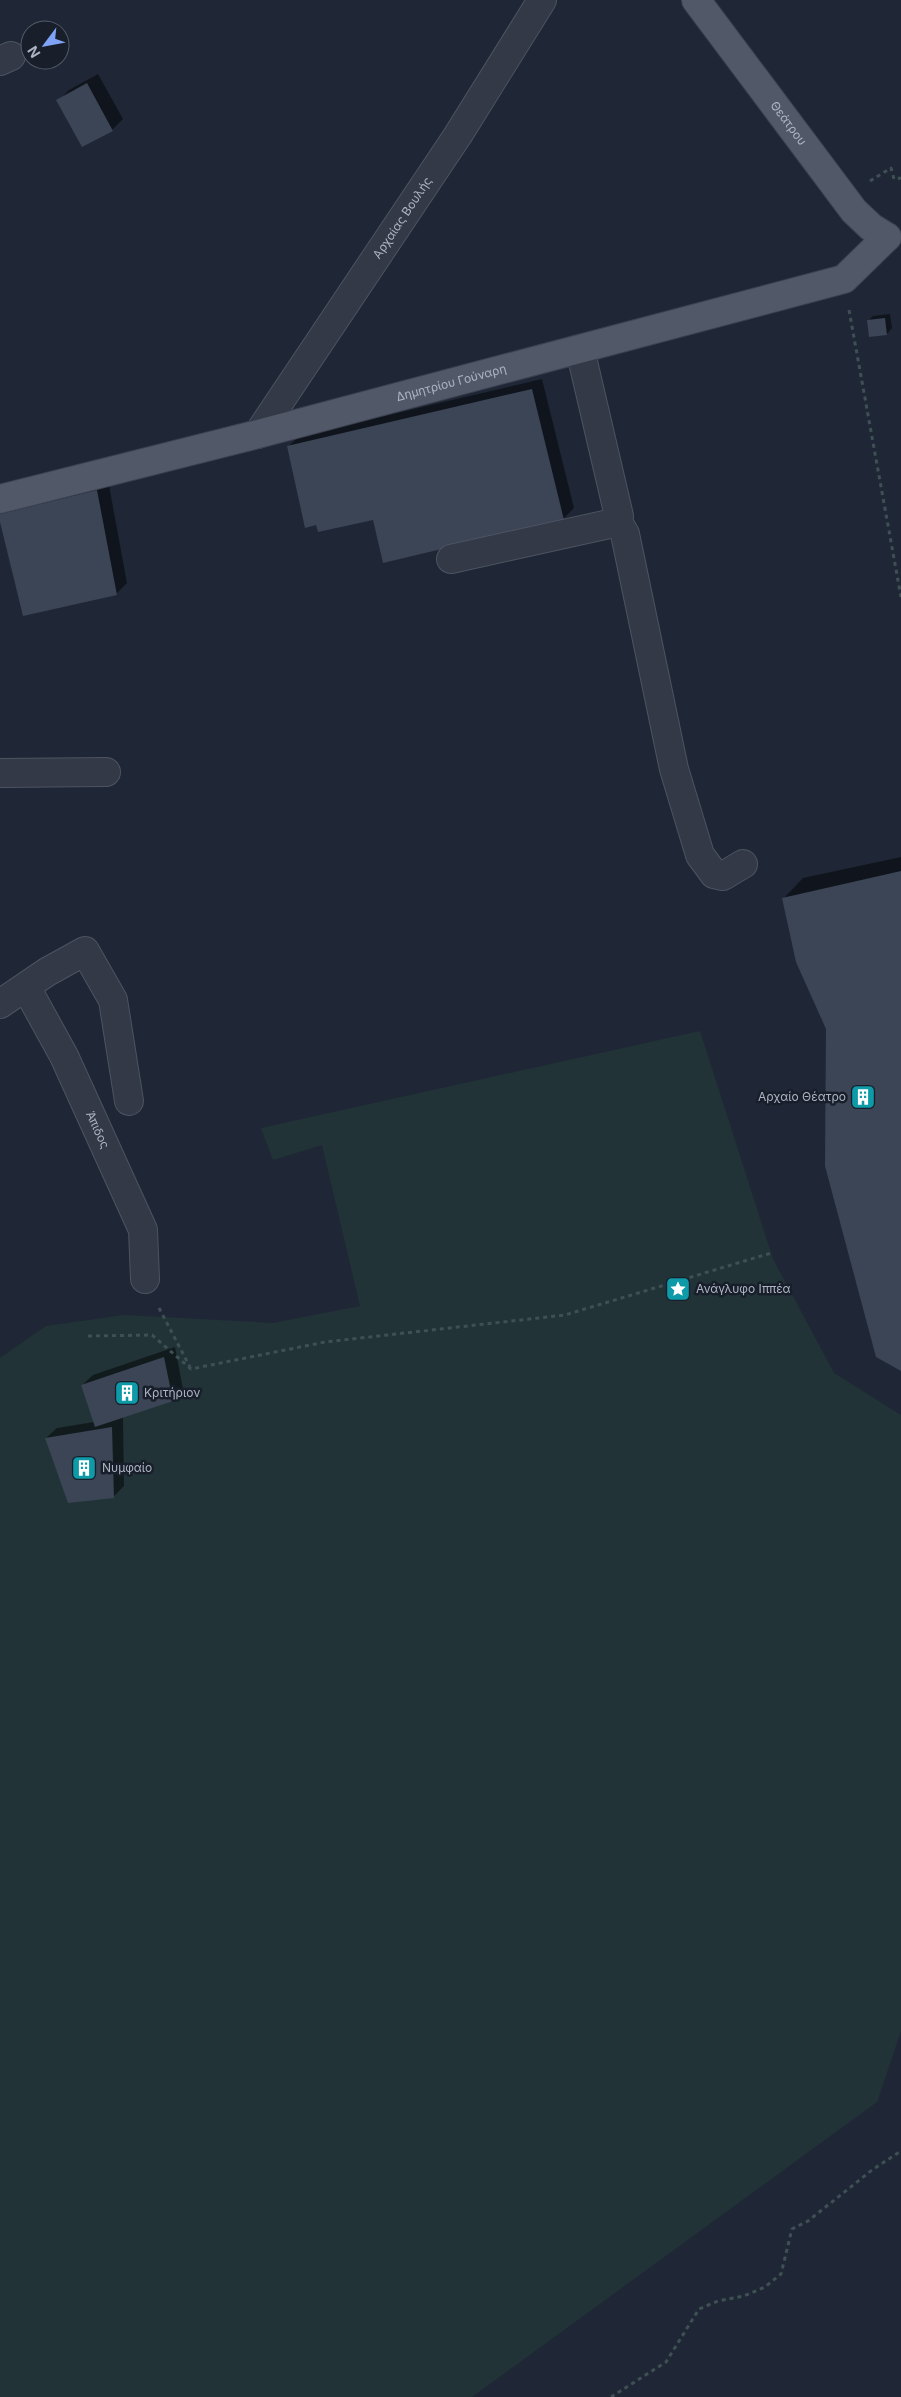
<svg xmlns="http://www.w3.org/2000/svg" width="901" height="2397" viewBox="0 0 901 2397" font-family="Inter,sans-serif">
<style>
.green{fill:#213337}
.shadow{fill:#0007}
.building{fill:#3b4556}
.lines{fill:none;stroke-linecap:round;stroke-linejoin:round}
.minor-casing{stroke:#4d5461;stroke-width:30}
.major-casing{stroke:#3c4250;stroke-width:30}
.path{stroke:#3f5054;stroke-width:3;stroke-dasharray:4 4;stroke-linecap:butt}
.minor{stroke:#333946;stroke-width:28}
.major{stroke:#515867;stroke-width:28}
.labels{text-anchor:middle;stroke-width:5;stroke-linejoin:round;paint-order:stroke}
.street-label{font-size:12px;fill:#adb4c3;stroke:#181f2b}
.poi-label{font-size:12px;fill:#adb4c3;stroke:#181f2b;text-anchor:start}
</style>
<rect width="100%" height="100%" fill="#1f2736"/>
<polygon class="green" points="700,1031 773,1259 834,1373 901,1415 901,2031 877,2102 472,2397 0,2397 0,1358 46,1326 124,1315 273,1323 360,1306 322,1145 273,1160 261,1128"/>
<g class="shadow">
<polygon points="98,74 123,119 112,130 58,101 69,90"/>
<polygon points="890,314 892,328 887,334 870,336 868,321 873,316"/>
<polygon points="542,379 574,508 563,519 374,518 288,447 299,436"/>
<polygon points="108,480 127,583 116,594 0,516 15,499"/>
<polygon points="901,857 901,1370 827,1028 784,898 803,878"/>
<polygon points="175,1347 183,1389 172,1400 123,1416 124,1486 113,1497 46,1438 57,1428 94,1422 82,1385 93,1375"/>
</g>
<g class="building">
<polygon points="87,83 113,131 82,147 56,100"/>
<polygon points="885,318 887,335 869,337 867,320"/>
<polygon points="532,389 564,520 383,563 373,520 318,532 316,525 305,528 287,446"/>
<polygon points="97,490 117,595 23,616 0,522 0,514"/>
<polygon points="901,871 901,1371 876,1357 825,1166 826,1029 796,962 782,898"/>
<polygon points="164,1357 173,1401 95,1427 81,1385"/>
<polygon points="112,1427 114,1498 68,1503 45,1438"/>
</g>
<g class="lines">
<defs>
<g id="minor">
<polyline points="0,61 11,56"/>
<path id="s1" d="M 258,434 L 458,135 L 542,0"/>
<polyline points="618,522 625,534 674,769 700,855 714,874 723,876 743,864"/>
<polyline points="451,559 618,522 619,516 580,349"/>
<polyline points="0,773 106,772"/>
<path id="s2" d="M 26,987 L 64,1056 L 143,1230 L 145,1279"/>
<polyline points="0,1004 47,972 85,951 113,1000 129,1101"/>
</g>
<g id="major">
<path id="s3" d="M 696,0 L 854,211 L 871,227 L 887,237"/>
<path id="s4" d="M 0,499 L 258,434 L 844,279 L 887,237"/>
</g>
</defs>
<use href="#minor" class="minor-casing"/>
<use href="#major" class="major-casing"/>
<g class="path">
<polyline points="870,181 891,168 894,179 901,178"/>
<polyline points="849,310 901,597"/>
<polyline points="159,1308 190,1367"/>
<polyline points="88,1336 152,1335 191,1369 325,1342 565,1315 771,1253"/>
<polyline points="611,2397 666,2362 699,2309 718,2301 744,2296 765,2287 781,2274 792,2229 808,2221 872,2170 901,2151"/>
</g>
<use href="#minor" class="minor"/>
<use href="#major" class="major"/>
</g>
<defs>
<symbol id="building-square" viewBox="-11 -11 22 22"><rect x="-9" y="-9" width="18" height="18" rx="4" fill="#0f9aa8" stroke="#181f2b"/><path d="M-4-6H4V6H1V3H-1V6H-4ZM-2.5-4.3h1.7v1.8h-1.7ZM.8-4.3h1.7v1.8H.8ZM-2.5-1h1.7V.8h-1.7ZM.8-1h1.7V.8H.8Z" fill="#fff"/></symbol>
<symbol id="sight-square" viewBox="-11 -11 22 22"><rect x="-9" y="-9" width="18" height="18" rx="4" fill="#0f9aa8" stroke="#181f2b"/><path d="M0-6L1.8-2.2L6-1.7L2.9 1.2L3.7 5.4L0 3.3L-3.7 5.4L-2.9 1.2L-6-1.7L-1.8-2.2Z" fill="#fff"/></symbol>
</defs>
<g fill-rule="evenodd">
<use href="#building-square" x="849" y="1083" width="28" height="28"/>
<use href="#sight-square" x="664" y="1275" width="28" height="28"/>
<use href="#building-square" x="113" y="1379" width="28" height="28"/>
<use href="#building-square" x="70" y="1454" width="28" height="28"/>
</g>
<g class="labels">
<g class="street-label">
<text dy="4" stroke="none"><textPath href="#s3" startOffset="154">Θεάτρου</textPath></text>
<text dy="4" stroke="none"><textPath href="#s1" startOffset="260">Αρχαίας Βουλής</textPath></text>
<text dy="4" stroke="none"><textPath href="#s4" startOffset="466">Δημητρίου Γούναρη</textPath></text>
<text dy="4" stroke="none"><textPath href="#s2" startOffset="160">Άπιδος</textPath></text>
</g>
<g class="poi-label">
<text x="846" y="1101" text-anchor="end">Αρχαίο Θέατρο</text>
<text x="696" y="1293">Ανάγλυφο Ιππέα</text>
<text x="144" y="1397">Κριτήριον</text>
<text x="102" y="1472">Νυμφαίο</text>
</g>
</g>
<g transform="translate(45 45) rotate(238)"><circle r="24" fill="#181f2b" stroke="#545b68"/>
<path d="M0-4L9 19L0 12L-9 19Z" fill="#7fa3f6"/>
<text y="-8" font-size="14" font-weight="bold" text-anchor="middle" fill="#adb4c3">N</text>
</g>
</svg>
